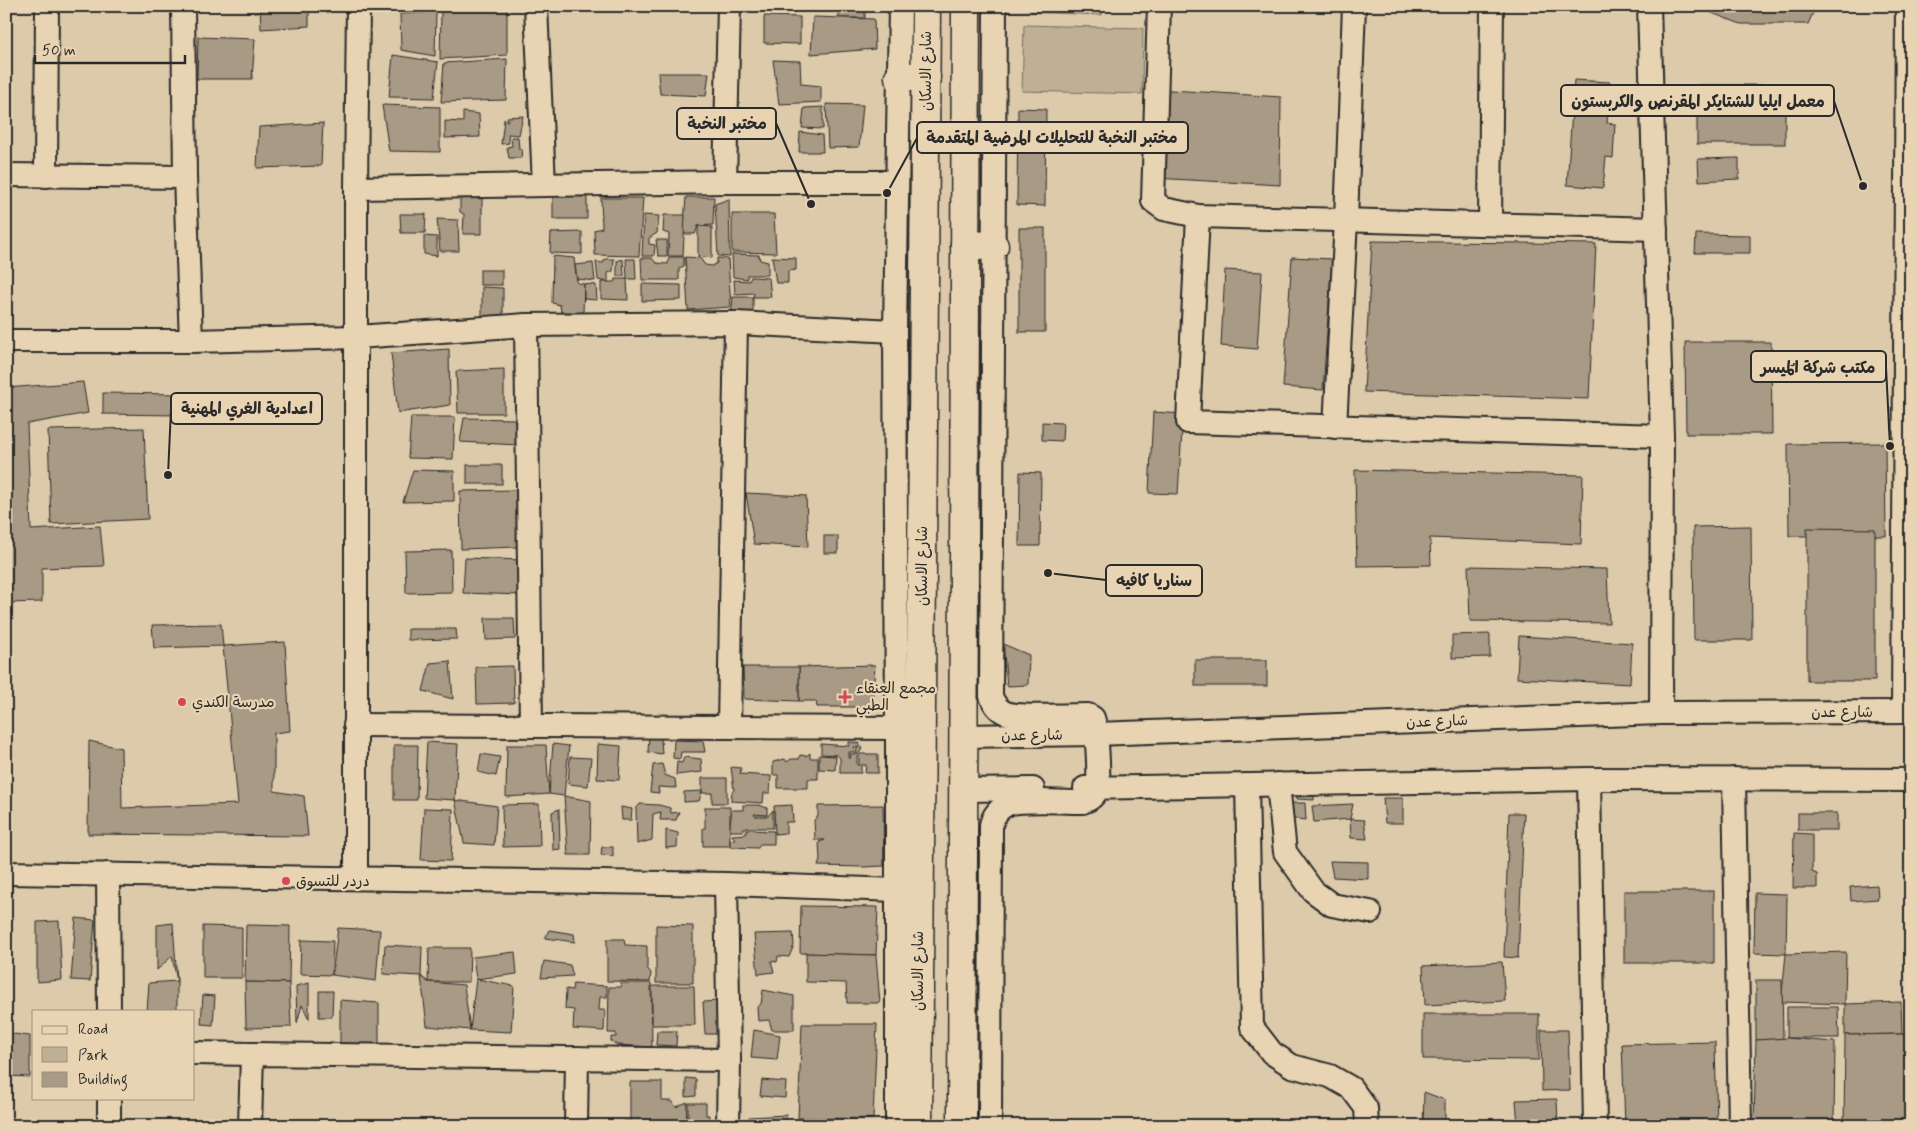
<svg xmlns="http://www.w3.org/2000/svg" width="1917" height="1132" viewBox="0 0 1917 1132" font-family="Mynerve,'Playpen Sans Arabic',sans-serif">
<style>
.green{fill:#bfaf95;stroke:#756d60}
.building{fill:#a89a84;stroke:#2b2b2b}
.lines{fill:none;stroke-linecap:round;stroke-linejoin:round}
.minor-casing{stroke:#2b2b2b;stroke-width:26}
.major-casing{stroke:#2b2b2b;stroke-width:31}
.minor{stroke:#e8d4b2;stroke-width:22}
.major{stroke:#e8d4b2;stroke-width:28}
.poi-dot{fill:#d1495b;stroke:#e8d4b2;stroke-width:2}
.labels{text-anchor:middle;stroke-width:4.5;stroke-linejoin:round;paint-order:stroke}
.street-label{font-size:15px;fill:#2b2b2b;stroke:#e8d4b2}
.poi-label{font-size:15px;fill:#2b2b2b;stroke:#e8d4b2;text-anchor:start}
.leader{fill:none;stroke:#2b2b2b;stroke-width:2}
.callout-dot{fill:#2b2b2b;stroke:#e8d4b2;stroke-width:2}
.callout{fill:#e8d4b2;stroke:#2b2b2b;stroke-width:2}
.callout-label{font-size:16px;text-anchor:middle;font-weight:bold;fill:#2b2b2b}
</style>
<rect width="100%" height="100%" fill="#ddcaaa"/>
<filter id="ink" filterUnits="userSpaceOnUse"><feTurbulence type="fractalNoise" baseFrequency=".02" numOctaves="2"/><feDisplacementMap in="SourceGraphic" scale="10" xChannelSelector="R" yChannelSelector="G"/><feConvolveMatrix kernelMatrix="1 2 1 2 8 2 1 2 1" color-interpolation-filters="sRGB"/></filter>
<g filter="url(#ink)">
<g class="green">
<polygon points="1029,6 1103,6 1102,15 1029,12"/>
<polygon points="1024,25 1143,28 1142,94 1022,91"/>
</g>
<g class="building">
<polygon points="260,6 309,6 309,26 261,29"/>
<polygon points="845,6 865,6 865,18 839,18 839,10 845,10"/>
<polygon points="1693,6 1816,6 1808,24 1741,24"/>
<polygon points="507,8 507,55 440,59 441,11"/>
<polygon points="436,12 435,56 401,50 400,14"/>
<polygon points="764,16 800,17 800,44 764,43"/>
<polygon points="813,17 874,19 875,49 811,54"/>
<polygon points="198,37 255,39 252,79 197,79"/>
<polygon points="393,55 438,62 434,98 389,97"/>
<polygon points="507,59 506,100 441,102 444,63"/>
<polygon points="773,60 800,61 801,84 821,86 821,102 779,104"/>
<polygon points="658,73 709,73 706,96 660,94"/>
<polygon points="1574,80 1610,82 1607,123 1615,124 1613,158 1606,157 1603,188 1567,185"/>
<rect x="1697" y="85" width="88" height="59"/>
<polygon points="1155,89 1281,97 1280,185 1154,178"/>
<polygon points="826,104 863,105 859,147 828,148"/>
<polygon points="382,105 440,107 440,152 389,151"/>
<polygon points="823,107 823,129 802,128 804,108"/>
<polygon points="1018,108 1046,109 1045,206 1017,205"/>
<polygon points="463,112 479,114 480,137 445,138 445,121 463,122"/>
<polygon points="523,116 519,135 508,134 509,143 501,144 504,119 508,121 507,117"/>
<polygon points="323,123 321,166 257,168 259,127"/>
<polygon points="800,132 822,135 823,152 799,152"/>
<polygon points="511,137 518,137 519,149 522,149 521,158 509,158 507,147 512,146"/>
<polygon points="1739,158 1739,179 1699,181 1698,159"/>
<polygon points="553,195 587,197 587,219 553,219"/>
<polygon points="460,196 482,196 482,234 463,234 464,214 460,212"/>
<polygon points="686,197 714,197 713,225 698,226 695,234 683,234"/>
<polygon points="601,198 643,198 639,256 595,255 594,230 602,228"/>
<polygon points="729,199 730,257 718,256 715,204"/>
<polygon points="400,214 426,214 425,233 401,233"/>
<polygon points="732,214 774,214 776,253 732,252"/>
<polygon points="644,215 659,216 657,233 649,238 649,244 655,245 654,256 642,256"/>
<polygon points="664,215 685,215 683,256 668,256 669,234 663,232"/>
<polygon points="437,219 458,220 459,251 440,251"/>
<polygon points="698,226 712,227 712,258 698,256"/>
<rect x="1019" y="228" width="26" height="104"/>
<polygon points="582,232 582,254 550,253 551,233"/>
<polygon points="1696,234 1750,235 1750,253 1695,253"/>
<polygon points="424,236 437,237 437,256 424,254"/>
<polygon points="656,240 667,240 667,256 658,256"/>
<polygon points="1372,241 1596,244 1589,399 1364,392"/>
<polygon points="732,254 759,255 760,260 768,262 768,275 747,275 747,279 733,277"/>
<polygon points="553,256 574,258 577,283 584,284 583,313 561,312 560,305 552,303"/>
<polygon points="669,257 684,257 684,266 679,268 679,280 642,280 641,258 652,258 656,263 668,264"/>
<polygon points="685,257 700,258 705,265 712,266 717,263 717,258 728,259 731,307 688,310"/>
<polygon points="772,257 796,258 796,270 788,271 788,283 776,283"/>
<polygon points="1292,257 1332,259 1323,390 1283,387"/>
<polygon points="605,259 614,259 613,271 608,273 608,282 598,280 596,262 603,263"/>
<polygon points="623,259 624,276 617,276 617,261"/>
<polygon points="626,259 635,259 636,279 627,279"/>
<polygon points="593,263 595,281 577,279 575,265"/>
<rect x="480" y="270" width="22" height="15"/>
<polygon points="1225,270 1262,272 1257,349 1221,346"/>
<polygon points="751,277 769,278 771,297 753,297 754,293 735,294 734,280 749,281"/>
<polygon points="616,279 627,279 628,300 601,299 601,282 614,282"/>
<polygon points="584,284 596,285 597,300 584,299"/>
<polygon points="642,284 681,285 681,300 642,301"/>
<polygon points="482,287 503,288 503,316 482,316"/>
<polygon points="733,297 753,297 753,317 731,317"/>
<polygon points="1685,342 1771,342 1772,434 1686,434"/>
<polygon points="449,349 450,405 398,413 391,353"/>
<polygon points="504,369 504,413 458,413 456,371"/>
<polygon points="83,382 88,413 27,424 31,530 100,526 104,566 42,568 42,602 6,603 6,388"/>
<polygon points="103,393 181,394 180,415 103,414"/>
<polygon points="1153,412 1183,414 1178,494 1149,493"/>
<polygon points="411,417 455,417 453,459 408,458"/>
<polygon points="464,418 515,419 518,445 460,442"/>
<polygon points="1042,422 1063,423 1062,441 1042,440"/>
<polygon points="144,428 148,519 51,524 48,430"/>
<polygon points="1885,443 1886,536 1789,536 1788,444"/>
<rect x="467" y="465" width="35" height="19"/>
<polygon points="413,470 454,471 454,501 403,502"/>
<polygon points="1355,470 1583,475 1581,544 1430,538 1431,565 1357,566"/>
<polygon points="1020,472 1041,473 1040,546 1019,546"/>
<polygon points="516,490 517,547 461,549 460,491"/>
<polygon points="746,493 806,496 808,547 754,544"/>
<polygon points="1751,526 1752,640 1694,640 1693,527"/>
<polygon points="1807,528 1875,529 1875,681 1807,681"/>
<rect x="824" y="536" width="14" height="17"/>
<polygon points="451,550 452,592 406,593 405,551"/>
<polygon points="465,558 523,560 522,595 463,593"/>
<polygon points="1468,566 1607,569 1609,623 1470,621"/>
<polygon points="485,618 514,618 515,639 486,640"/>
<polygon points="221,624 223,646 154,648 152,625"/>
<polygon points="408,629 456,629 457,639 408,640"/>
<polygon points="1490,634 1490,657 1452,658 1452,635"/>
<polygon points="1519,636 1632,643 1630,684 1517,678"/>
<polygon points="285,642 290,731 274,733 274,791 304,796 308,836 88,834 89,741 121,748 122,808 238,804 223,646"/>
<polygon points="1003,644 1029,655 1028,685 1007,686"/>
<rect x="1195" y="660" width="72" height="26"/>
<polygon points="450,661 453,699 423,691 430,663"/>
<polygon points="875,665 872,707 817,707 816,701 799,701 799,667"/>
<polygon points="513,666 514,703 477,704 476,667"/>
<polygon points="743,667 799,667 799,701 744,699"/>
<polygon points="649,736 661,738 662,754 648,752"/>
<polygon points="674,740 703,741 705,752 681,752 680,759 673,758"/>
<polygon points="427,742 458,744 455,800 424,798"/>
<polygon points="849,742 860,743 858,747 854,747 854,752 849,752 849,758 851,758 850,754 856,754 857,748 862,747 861,751 857,754 857,765 859,765 859,754 878,754 878,773 865,773 866,765 861,765 861,773 840,773 840,758 837,755 821,754 821,744 849,746"/>
<polygon points="553,744 569,746 564,796 549,794"/>
<polygon points="598,744 621,746 619,780 597,779"/>
<polygon points="394,745 418,745 417,800 394,800"/>
<polygon points="507,745 546,745 549,794 506,797"/>
<polygon points="810,753 810,758 818,758 818,779 808,779 808,788 778,788 778,775 773,775 773,762 785,759 787,762 791,759 799,759 800,755 806,756"/>
<polygon points="481,754 500,757 496,776 478,772"/>
<polygon points="819,755 836,756 835,770 819,769"/>
<polygon points="570,757 591,758 588,786 568,784"/>
<polygon points="684,757 701,759 702,772 676,775 677,762 682,763"/>
<polygon points="662,764 665,775 675,779 676,788 658,787 659,793 650,792 653,765"/>
<polygon points="731,767 741,768 740,774 771,776 770,793 764,793 763,803 731,801 732,792 734,790"/>
<polygon points="702,778 727,778 727,803 712,803 712,793 702,793"/>
<polygon points="1314,788 1314,800 1297,799 1296,789"/>
<polygon points="702,791 699,801 684,802 684,792"/>
<polygon points="564,796 591,801 590,855 568,855"/>
<polygon points="1383,798 1403,798 1403,823 1385,823"/>
<polygon points="455,800 497,806 494,845 464,843"/>
<polygon points="1289,803 1305,803 1306,820 1286,818"/>
<polygon points="539,804 540,846 503,847 502,805"/>
<polygon points="640,804 659,805 670,808 671,813 679,812 676,820 660,820 661,812 653,814 652,840 637,844 636,809"/>
<polygon points="1353,804 1350,819 1314,822 1312,806"/>
<polygon points="743,805 759,805 767,808 767,815 754,814 755,816 768,816 773,810 773,828 743,828 743,831 729,831 732,810 743,810"/>
<polygon points="792,805 793,822 786,822 786,833 775,834 774,806"/>
<polygon points="883,805 884,866 863,867 818,866 820,860 819,842 825,840 815,840 814,820 818,816 818,806"/>
<polygon points="621,807 632,809 631,820 622,820"/>
<polygon points="705,807 730,807 730,846 703,846 703,828 705,828"/>
<polygon points="424,808 453,809 451,861 421,860"/>
<polygon points="559,809 560,849 553,850 552,812"/>
<polygon points="1509,813 1524,813 1518,958 1504,957"/>
<rect x="1798" y="813" width="39" height="17"/>
<polygon points="1350,819 1364,820 1367,839 1351,838"/>
<polygon points="666,830 678,833 677,847 666,848"/>
<polygon points="746,830 774,831 774,844 760,844 758,848 730,847 730,840 735,839 732,835 746,834"/>
<polygon points="1794,833 1812,834 1812,872 1817,874 1817,888 1793,888"/>
<polygon points="602,847 613,847 613,856 601,855"/>
<polygon points="1330,861 1368,862 1368,879 1333,877"/>
<polygon points="1877,885 1878,899 1851,901 1850,887"/>
<rect x="1624" y="891" width="90" height="72"/>
<polygon points="1755,893 1787,894 1786,954 1754,953"/>
<polygon points="801,906 878,907 876,955 800,953"/>
<polygon points="76,918 95,920 90,981 71,980"/>
<polygon points="59,921 62,980 37,982 37,922"/>
<polygon points="173,923 177,981 172,956 157,970 157,925"/>
<polygon points="246,925 290,926 289,983 245,982"/>
<polygon points="656,925 693,926 693,983 656,983"/>
<polygon points="203,926 242,927 242,978 203,978"/>
<polygon points="338,928 380,930 376,981 332,975"/>
<polygon points="549,930 574,934 575,942 545,938"/>
<polygon points="793,933 794,945 789,957 778,956 777,962 771,961 774,972 758,974 754,934"/>
<polygon points="607,939 624,939 625,945 647,946 647,968 651,973 650,982 607,981"/>
<polygon points="301,940 333,941 332,975 300,974"/>
<polygon points="385,945 422,947 421,976 383,974"/>
<polygon points="429,948 470,948 469,982 428,982"/>
<polygon points="515,952 517,974 476,979 473,957"/>
<polygon points="1846,952 1845,1004 1781,1002 1786,954"/>
<polygon points="806,953 876,955 880,1003 847,1003 846,983 806,982"/>
<polygon points="544,961 570,965 573,976 541,978"/>
<polygon points="1502,962 1505,1001 1425,1005 1423,966"/>
<polygon points="421,976 428,982 464,985 470,1030 427,1026"/>
<polygon points="476,979 514,986 511,1032 470,1030"/>
<polygon points="1756,980 1782,980 1783,1039 1756,1040"/>
<polygon points="177,981 177,1011 147,1011 149,983"/>
<polygon points="245,982 289,983 291,1027 246,1028"/>
<polygon points="309,983 309,1019 302,1005 297,1023 296,986"/>
<polygon points="621,983 651,983 652,1047 617,1045 611,1041 611,1037 616,1037 616,1033 608,1033 609,987 621,987"/>
<polygon points="573,984 607,986 607,997 600,997 599,1010 605,1010 604,1031 573,1029 574,1010 565,1009 566,989 572,990"/>
<polygon points="652,986 694,986 695,1025 652,1025"/>
<polygon points="763,990 794,996 794,1030 772,1030 769,1020 758,1021 757,1007 761,1004"/>
<polygon points="319,991 333,991 332,1017 319,1017"/>
<polygon points="203,995 215,996 213,1025 201,1024"/>
<polygon points="340,1000 379,1003 379,1044 340,1043"/>
<polygon points="718,1001 719,1034 705,1034 703,1002"/>
<polygon points="1901,1002 1902,1034 1845,1035 1845,1004"/>
<polygon points="1787,1007 1838,1007 1839,1038 1787,1038"/>
<polygon points="1423,1014 1539,1014 1539,1060 1423,1059"/>
<polygon points="802,1024 877,1024 873,1119 798,1118"/>
<polygon points="754,1030 780,1035 777,1060 751,1058"/>
<polygon points="1541,1030 1568,1030 1570,1090 1542,1091"/>
<polygon points="657,1031 677,1031 676,1046 656,1045"/>
<polygon points="6,1033 30,1036 30,1077 6,1076"/>
<polygon points="1902,1034 1911,1035 1911,1126 1844,1126 1845,1035"/>
<polygon points="1787,1038 1835,1042 1834,1126 1754,1126 1756,1040"/>
<polygon points="1715,1042 1717,1126 1625,1126 1622,1044"/>
<polygon points="686,1078 696,1079 696,1096 686,1097"/>
<polygon points="762,1080 786,1082 785,1098 760,1096"/>
<polygon points="630,1082 662,1082 662,1101 672,1101 676,1107 687,1102 686,1126 624,1126 624,1121 630,1121"/>
<polygon points="1424,1092 1445,1100 1445,1126 1423,1126"/>
<polygon points="1557,1099 1558,1126 1518,1126 1516,1100"/>
<polygon points="688,1103 706,1103 706,1115 709,1115 708,1126 688,1126"/>
<polygon points="786,1115 788,1126 775,1126 775,1123 749,1124 749,1117"/>
<rect x="35" y="1124" width="45" height="2"/>
</g>
<g class="lines">
<defs>
<g id="minor">
<polyline points="183,6 185,177 191,341"/>
<polyline points="536,6 544,185"/>
<polyline points="1159,6 1153,201 1164,209 1198,216 1656,229"/>
<polyline points="1649,6 1662,436 1661,713"/>
<polyline points="6,175 185,177"/>
<polyline points="46,176 47,6"/>
<polyline points="725,182 729,6"/>
<polyline points="356,188 725,182 897,182"/>
<polyline points="1198,216 1188,422 1662,436"/>
<polyline points="1490,224 1492,6"/>
<polyline points="526,325 531,726"/>
<polyline points="6,341 191,341 357,337 526,325 736,323 895,331"/>
<polyline points="1335,427 1346,220 1354,6"/>
<polyline points="1903,712 1907,6"/>
<polyline points="355,725 897,728"/>
<polyline points="729,726 736,323"/>
<polyline points="964,736 1096,734 1661,713 1911,712"/>
<polyline points="1589,779 1595,1126"/>
<polyline points="1734,779 1740,1126"/>
<polyline points="1278,784 1285,852 1313,891 1332,905 1370,912"/>
<polyline points="1247,785 1252,1027 1272,1053 1292,1066 1330,1076 1351,1088 1366,1108 1367,1126"/>
<polyline points="1085,788 1589,779 1911,780"/>
<polyline points="964,790 1033,789"/>
<polyline points="6,873 726,884 897,890"/>
<polyline points="108,874 109,1011"/>
<polyline points="356,878 356,188 358,6"/>
<polyline points="726,884 729,1060 728,1126"/>
<polyline points="194,1053 252,1054"/>
<polyline points="109,1098 109,1126"/>
<polyline points="250,1126 252,1054 729,1060"/>
<polyline points="576,1126 577,1058"/>
<polyline points="897,1126 897,728 895,331 900,6"/>
<path d="M 990,1126 L 991,825 C 993,816 999,808 1008,804 C 1022,799 1066,802 1083,802 C 1089,800 1095,796 1097,789 C 1100,782 1097,725 1093,718 L 1088,715 C 1070,715 1020,718 1006,713 C 998,710 994,704 991,696 L 995,6"/>
</g>
<g id="major">
<polyline points="899,77 926,77"/>
<polyline points="965,245 994,246"/>
<polyline points="918,1126 926,6"/>
<polyline points="962,1126 966,6"/>
</g>
</defs>
<use href="#minor" class="minor-casing"/>
<use href="#major" class="major-casing"/>
<use href="#minor" class="minor"/>
<use href="#major" class="major"/>
</g>
</g>
<g class="poi-dot">
<path d="M842.5 689.5h5v5h5v5h-5v5h-5v-5h-5v-5h5z"/>
<circle cx="182" cy="702" r="5"/>
<circle cx="286" cy="881" r="5"/>
</g>
<g class="labels">
<g class="street-label">
<text transform="translate(926 71) rotate(-90)" y="5">شارع الاسكان</text>
<text transform="translate(922 566) rotate(-90)" y="5">شارع الاسكان</text>
<text x="1842" y="717">شارع عدن</text>
<text transform="translate(1437 721) rotate(-2)" y="5">شارع عدن</text>
<text transform="translate(1032 735) rotate(-1)" y="5">شارع عدن</text>
<text transform="translate(918 971) rotate(-90)" y="5">شارع الاسكان</text>
</g>
<g class="poi-label">
<text x="856" y="693">مجمع العنقاء<tspan x="856" dy="17">الطبي</tspan></text>
<text x="192" y="707">مدرسة الكندي</text>
<text x="296" y="886">دردر للتسوق</text>
</g>
</g>
<path class="leader" d="M1863 186L1834 101M811 204L776 123M887 193L917 138M1890 446L1886 367M168 475L171 409M1048 573L1106 580"/>
<g class="callout-dot">
<circle cx="1863" cy="186" r="5"/>
<circle cx="811" cy="204" r="5"/>
<circle cx="887" cy="193" r="5"/>
<circle cx="1890" cy="446" r="5"/>
<circle cx="168" cy="475" r="5"/>
<circle cx="1048" cy="573" r="5"/>
</g>
<g class="callout">
<rect x="1561" y="85" width="273" height="31" rx="5"/>
<rect x="677" y="108" width="99" height="31" rx="5"/>
<rect x="917" y="122" width="271" height="31" rx="5"/>
<rect x="1751" y="351" width="135" height="31" rx="5"/>
<rect x="171" y="393" width="151" height="31" rx="5"/>
<rect x="1106" y="565" width="96" height="31" rx="5"/>
</g>
<g class="callout-label">
<text x="1698" y="107">معمل ايليا للشتايكر المقرنص والكربستون</text>
<text x="727" y="129">مختبر النخبة</text>
<text x="1052" y="143">مختبر النخبة للتحليلات المرضية المتقدمة</text>
<text x="1818" y="373">مكتب شركة المُيسر</text>
<text x="247" y="414">اعدادية الغري المهنية</text>
<text x="1154" y="586">سناريا كافيه</text>
</g>
<rect width="1917" height="1132" fill="none" stroke="#e8d4b2" stroke-width="25"/>
<rect x="12" y="12" width="1892" height="1107" fill="none" stroke="#2b2b2b" stroke-width="2" filter="url(#ink)"/>
<rect x="32" y="1010" width="162" height="90" fill="#e8d4b2" stroke="#9c907c"/>
<rect x="42" y="1026" width="25" height="8" fill="#e8d4b2" stroke="#9c907c"/>
<text x="78" y="1034" font-size="15" fill="#2b2b2b">Road</text>
<rect x="42" y="1047" width="25" height="15" fill="#bfaf95" stroke="#9c907c"/>
<text x="78" y="1060" font-size="15" fill="#2b2b2b">Park</text>
<rect x="42" y="1072" width="25" height="15" fill="#a89a84" stroke="#9c907c"/>
<text x="78" y="1084" font-size="15" fill="#2b2b2b">Building</text>
<path d="M35 55v8h150v-8" fill="none" stroke="#2b2b2b" stroke-width="2.5"/>
<text x="42" y="55" font-size="15" fill="#2b2b2b" stroke="#e8d4b2" stroke-width="4" paint-order="stroke">50 m</text>
</svg>
